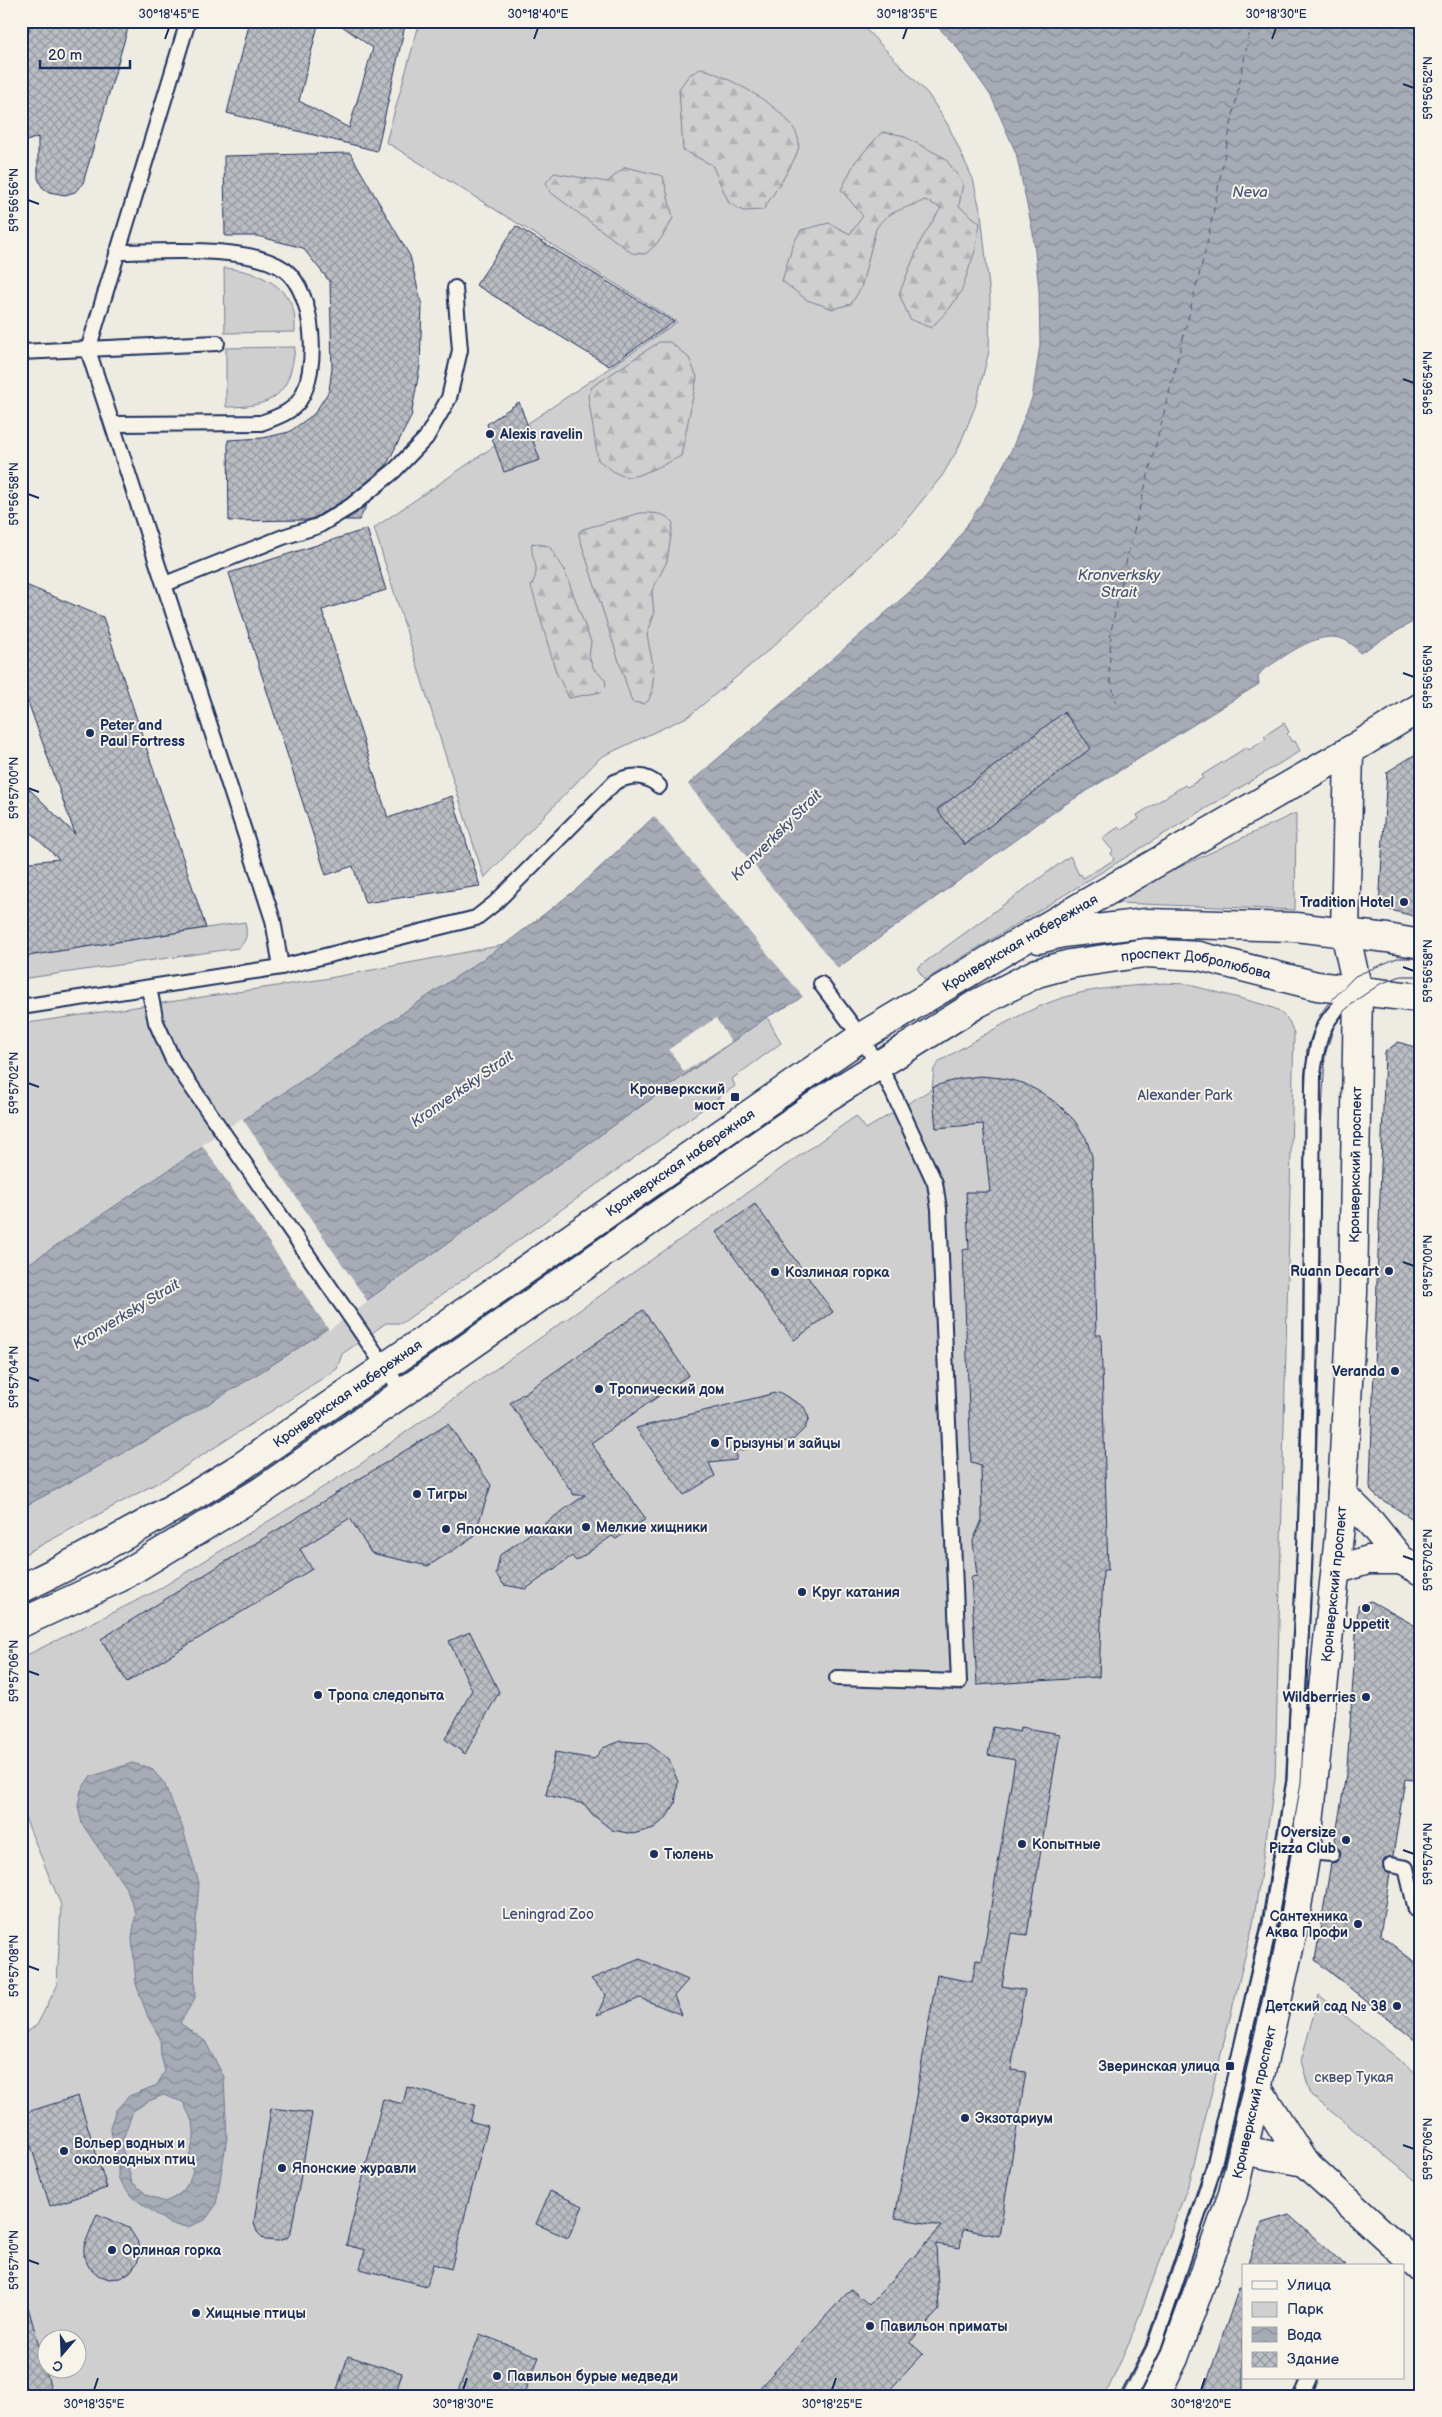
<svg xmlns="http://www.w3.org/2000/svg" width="1442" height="2417" viewBox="0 0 1442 2417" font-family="'Balsamiq Sans',sans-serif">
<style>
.green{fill:#cfcfcf;stroke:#757f96;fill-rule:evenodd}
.forest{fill:url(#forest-firs);stroke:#757f96}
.water{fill:url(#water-waves);stroke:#6e7992;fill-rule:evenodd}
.pier{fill:#eeebe2}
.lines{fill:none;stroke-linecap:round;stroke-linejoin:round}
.ferry{stroke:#455478;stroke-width:1;stroke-dasharray:6 5;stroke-linecap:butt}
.building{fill:url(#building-cross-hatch);stroke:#1b2f5e}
.lane-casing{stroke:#1b2f5e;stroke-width:18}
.street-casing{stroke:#1b2f5e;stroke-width:31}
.secondary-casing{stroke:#1b2f5e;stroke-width:31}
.lane{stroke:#f7f3e8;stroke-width:14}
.street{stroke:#f7f3e8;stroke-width:28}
.secondary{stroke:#f7f3e8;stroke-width:28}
.tram{stroke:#1b2f5e;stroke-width:1}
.ticks{fill:none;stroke:#1b2f5e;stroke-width:2}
.poi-dot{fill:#1b2f5e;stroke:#f7f3e8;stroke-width:2}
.labels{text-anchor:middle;stroke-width:4;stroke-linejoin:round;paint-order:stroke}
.poi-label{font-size:14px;font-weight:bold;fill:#1b2f5e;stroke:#f7f3e8;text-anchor:start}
.street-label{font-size:14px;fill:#1b2f5e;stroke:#f7f3e8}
.park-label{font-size:14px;fill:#3f4f75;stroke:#f7f3e8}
.water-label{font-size:15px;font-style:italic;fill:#455478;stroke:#f7f3e8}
.neatline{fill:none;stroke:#1b2f5e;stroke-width:2}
.ticks-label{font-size:12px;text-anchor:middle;fill:#1b2f5e}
</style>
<defs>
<pattern id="forest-firs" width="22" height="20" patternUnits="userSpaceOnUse" patternTransform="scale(1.25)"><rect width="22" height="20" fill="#cfcfcf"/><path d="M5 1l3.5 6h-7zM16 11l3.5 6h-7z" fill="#b1b2b4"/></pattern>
<pattern id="water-waves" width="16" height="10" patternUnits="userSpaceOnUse" patternTransform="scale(1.25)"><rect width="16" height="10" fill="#a6abb5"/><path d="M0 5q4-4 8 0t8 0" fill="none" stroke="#868c96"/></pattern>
<pattern id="building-cross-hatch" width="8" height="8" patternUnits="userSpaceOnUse" patternTransform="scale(1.25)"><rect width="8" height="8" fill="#babdc2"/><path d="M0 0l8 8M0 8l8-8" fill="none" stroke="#969aa1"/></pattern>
</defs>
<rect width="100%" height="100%" fill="#eeebe2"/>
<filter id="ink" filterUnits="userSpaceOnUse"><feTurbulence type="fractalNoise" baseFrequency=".02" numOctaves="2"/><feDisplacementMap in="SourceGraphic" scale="10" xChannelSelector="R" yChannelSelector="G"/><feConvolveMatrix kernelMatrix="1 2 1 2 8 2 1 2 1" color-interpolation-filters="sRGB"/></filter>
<g filter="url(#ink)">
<g class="green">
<polygon points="420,21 858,21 928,94 948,125 973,179 981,214 990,297 989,351 975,407 958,449 942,476 898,530 770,649 689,716 601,757 484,878 374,528 677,322 386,142"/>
<path d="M 224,268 C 252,270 286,282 294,312 C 295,318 295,325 295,332 L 225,333 Z"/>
<path d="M 295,347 C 290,396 273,407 226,407 L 226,348 Z"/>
<polygon points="1284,723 1289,732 1287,734 1292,742 1295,741 1300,751 925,980 917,968 1070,856 1079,875 1081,874 1083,878 1114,860 1111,853 1113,851 1102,838 1119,827 1121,830 1139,819 1137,815 1185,785 1187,787 1203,778 1202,775 1247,747 1249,750 1266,739 1264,736"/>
<polygon points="1296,813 1295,910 1116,903 1115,897"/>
<path d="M 245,922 C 247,934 248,940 238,948 L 21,979 L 21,957 Z"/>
<polygon points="504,945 53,1249 21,1269 21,1024 324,979"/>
<path d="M 1164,983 L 1186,984 L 1265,1005 L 1278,1010 L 1289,1021 L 1294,1033 L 1275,1779 L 1253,1924 L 1190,2180 L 1130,2341 L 1105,2396 L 21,2396 L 21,2036 L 37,2025 L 57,1986 L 61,1905 L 21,1808 L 21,1658 L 156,1591 L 362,1463 L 856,1116 L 866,1129 L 932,1089 L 934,1069 L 940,1061 C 985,1035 1029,1005 1080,993 C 1107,987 1136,986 1164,983 ZM 48,2340 L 78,2340 L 78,2370 L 48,2370 Z"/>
<path d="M 767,1017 L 781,1043 L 732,1079 L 735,1086 L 402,1323 L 386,1323 L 342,1354 L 337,1369 L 170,1476 L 21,1556 L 21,1508 C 122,1455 220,1400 315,1337 Z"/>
<polygon points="1319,1995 1421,2077 1421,2185 1311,2095 1301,2061"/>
</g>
<g class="forest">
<path d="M 702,68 C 727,77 808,116 798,150 C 794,164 772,196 763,210 L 743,211 L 729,203 L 712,165 L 683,150 L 679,89 L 689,75 Z"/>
<path d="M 882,132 L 901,135 L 945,158 L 963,183 L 959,206 L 980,223 L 976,248 L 961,292 L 950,308 L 931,328 L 910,319 L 899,294 L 921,240 L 941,208 L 925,200 C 907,209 886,210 876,229 L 861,288 L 851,304 L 833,309 L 807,300 L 782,281 L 793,244 L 801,230 L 829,223 L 850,234 L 863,216 L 841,190 L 855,162 Z"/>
<path d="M 625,167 L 663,176 L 673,218 C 665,233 659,244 645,254 L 632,253 L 550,192 L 546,183 L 554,173 L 607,182 Z"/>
<path d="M 659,342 L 670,342 L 689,358 L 697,377 L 681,456 C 672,461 639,477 629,477 C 618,477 607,466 598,460 L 588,396 L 592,387 Z"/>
<path d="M 640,513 C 652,513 666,512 673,523 L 667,561 L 652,591 L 654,615 L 647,635 L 654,670 L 652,691 L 649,700 L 644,704 L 632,702 L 579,536 L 579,532 L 583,529 Z"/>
<path d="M 532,543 L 549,546 L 564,569 L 591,642 L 589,657 L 594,669 L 605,679 L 606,687 L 601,692 L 569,698 L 556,672 L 531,586 C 543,564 530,563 532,543 Z"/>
</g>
<g class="water">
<path d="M 932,21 L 1421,21 L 1421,617 L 1360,653 C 1333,616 1291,653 1263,670 L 1258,676 L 1259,684 L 1061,807 L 839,967 L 795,1002 L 767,1017 L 315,1337 C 220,1400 122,1455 21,1508 L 21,1269 L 504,945 L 578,888 L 692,781 L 921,582 L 955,543 L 987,495 L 1012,449 L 1032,398 L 1040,345 L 1039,290 L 1033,233 L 1016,153 L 991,96 L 956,46 Z"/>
<path d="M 132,1763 L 151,1768 L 164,1783 L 182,1826 L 199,1883 L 194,1947 L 195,1998 L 180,2023 L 205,2041 L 224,2077 L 227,2137 L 216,2205 L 205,2220 L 188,2227 L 170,2224 L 131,2196 L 118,2178 L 118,2162 L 110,2127 L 116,2110 L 129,2096 L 157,2085 L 165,2071 L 161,2056 L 160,2038 L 148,2017 L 136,1984 L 132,1938 L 136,1913 L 126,1888 L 82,1824 L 78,1806 L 81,1790 L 90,1777 ZM 163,2095 L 183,2102 C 196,2128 198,2133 187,2161 L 193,2170 C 188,2188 181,2196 164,2202 L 147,2195 L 132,2182 L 121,2144 L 133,2111 L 147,2102 Z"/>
</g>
<g class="pier">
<polygon points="687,783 839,970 804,998 652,814"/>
<polygon points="716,1018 731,1042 684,1072 669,1049"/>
<polygon points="242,1118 368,1302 329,1330 202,1145"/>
</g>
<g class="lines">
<polyline class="ferry" points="1117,705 1109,675 1111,631 1128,554 1206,248 1252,21"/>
</g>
<g class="building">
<polygon points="31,21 130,21 83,183 75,192 65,195 49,192 42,187 38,178 38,137 21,143 21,40 28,34"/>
<polygon points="250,21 319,21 299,101 349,128 373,48 335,21 406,21 377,151 227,113"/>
<polygon points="350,153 410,256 422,306 420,366 411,417 386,466 346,499 314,518 308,520 229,521 228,440 263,438 289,432 314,414 329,391 332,368 330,282 303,248 257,236 225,236 224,156"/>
<polygon points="516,226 674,322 609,366 476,285"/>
<polygon points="519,402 540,460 504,472 487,424"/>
<polygon points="367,505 359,520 345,520 356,513"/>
<polygon points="367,529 386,590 322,610 388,818 452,796 480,886 365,903 353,866 326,875 229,573"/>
<polygon points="21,583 103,617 206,928 21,957 21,863 59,859 21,824 21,781 75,834 21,682"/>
<polygon points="1064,712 1091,748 965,845 937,810"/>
<polygon points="1421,751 1421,918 1379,907 1387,772"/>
<polygon points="1398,1042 1421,1049 1421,1524 1376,1496 1371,1491 1370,1485 1385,1052"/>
<polygon points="980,1076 1002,1078 1023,1083 1042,1093 1059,1105 1074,1120 1086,1138 1092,1156 1096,1335 1101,1335 1108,1570 1103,1570 1099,1677 977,1685 971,1577 977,1576 973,1541 982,1520 981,1466 971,1463 963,1250 969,1249 966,1192 990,1192 983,1124 936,1128 932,1087 958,1079"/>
<polygon points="755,1204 833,1312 794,1340 716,1232"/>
<polygon points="643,1310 689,1375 591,1443 646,1519 616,1539 612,1536 576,1561 572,1556 526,1589 504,1585 496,1574 500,1555 585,1495 574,1495 510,1403"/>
<polygon points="779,1392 804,1407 809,1418 805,1428 793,1440 736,1451 736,1460 709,1463 715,1476 684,1495 636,1428"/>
<polygon points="448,1424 491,1485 474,1537 428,1566 371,1553 350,1518 300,1549 312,1569 127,1682 101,1639"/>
<polygon points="1371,1601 1421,1629 1421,1781 1405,1779 1393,1856 1388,1857 1383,1863 1385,1871 1390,1874 1380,1935 1421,1967 1421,2045 1315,1960 1331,1863 1336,1862 1341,1855 1340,1850 1334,1846 1347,1768 1358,1606"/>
<polygon points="470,1632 499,1692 465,1754 445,1739 472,1690 449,1641"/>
<polygon points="993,1727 1020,1732 1021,1727 1060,1734 1027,1935 1011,1933 1002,1986 1025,1990 1011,2070 1026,2072 999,2236 963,2229 960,2248 936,2244 939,2310 910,2342 923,2354 884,2396 752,2396 851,2289 869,2305 942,2226 895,2218 937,1975 972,1982 976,1960 982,1961 1015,1760 988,1755"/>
<polygon points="621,1741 647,1743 669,1759 678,1782 675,1804 666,1818 654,1828 633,1834 612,1830 593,1815 584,1804 546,1795 555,1752 594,1759 603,1748"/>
<polygon points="640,1959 688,1980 674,1996 682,2015 640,1998 597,2015 606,1995 591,1979"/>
<polygon points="407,2087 475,2105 470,2121 488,2126 451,2269 433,2264 427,2286 360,2269 365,2250 346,2245 383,2099 403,2104"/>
<polygon points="78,2096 107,2188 50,2206 21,2114"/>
<polygon points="271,2108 312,2113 291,2232 287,2238 278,2241 265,2240 257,2232 254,2222"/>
<polygon points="550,2191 583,2206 568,2238 536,2224"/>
<polygon points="97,2214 129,2228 139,2244 140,2254 137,2263 130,2272 120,2278 109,2279 98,2275 89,2267 84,2257 84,2246"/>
<polygon points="1289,2215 1346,2266 1247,2266 1262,2223"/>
<polygon points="1239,2288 1243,2289 1243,2396 1202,2396"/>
<polygon points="28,2307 53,2396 21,2396 21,2308"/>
<polygon points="480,2334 539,2357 523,2396 456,2396"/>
<polygon points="348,2356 402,2373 395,2396 335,2396"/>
</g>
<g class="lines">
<defs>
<g id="lane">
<polyline points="188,21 88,350 273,920 281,967"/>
<polyline points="21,352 217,343"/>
<path d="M 113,424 L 261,423 C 274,418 291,413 299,401 C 320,371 315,293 285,270 C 249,244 161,252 117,252"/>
<polyline points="165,584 283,537 318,526 351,506 394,471 426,438 449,398 460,350 455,288"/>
<polyline points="821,984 861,1037 889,1084 935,1183 939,1209 959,1682 837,1678"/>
<polyline points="149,988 156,1022 173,1060 403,1393"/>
<path d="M 21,1007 L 281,967 L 476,918 L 495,903 L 615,782 C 632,774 645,774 659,786"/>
<polyline points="1306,1852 1332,1854"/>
<polyline points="1391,1865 1406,1868 1416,1910 1421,1912"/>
<path d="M 1129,2396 L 1153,2349 L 1215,2163 L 1269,1927 L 1294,1782 L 1306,1526 L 1311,1340 L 1313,1075 C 1318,1033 1323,1018 1357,991"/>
<polyline points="1301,2396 1309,2378"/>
</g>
<g id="street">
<polyline points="1345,932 1349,751"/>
<polyline points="1342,1494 1371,1523 1401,1560 1421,1571"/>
<polyline points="1336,1570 1368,1560 1401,1560"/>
<polyline points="1258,2089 1304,2162 1421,2269"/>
<polyline points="1243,2150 1304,2162"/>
</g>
<g id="secondary">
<polyline points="1039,939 1063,933 1146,923 1296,927 1387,938 1421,944"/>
<path id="s1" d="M 21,1589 C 97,1552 169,1512 241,1467 L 861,1037 L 1011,947 L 1349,751 L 1421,707"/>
<path id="s2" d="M 21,1623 L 119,1578 L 260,1492 L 826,1098 L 978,1003 L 1037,973 L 1070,964 L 1145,953 L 1199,956 L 1317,986 L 1421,998"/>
<path id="s3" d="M 1155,2396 L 1174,2358 L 1233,2194 L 1293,1931 L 1306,1852 L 1340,1526 L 1353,1293 L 1358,991 L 1345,932"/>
</g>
</defs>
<use href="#lane" class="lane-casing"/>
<use href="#street" class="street-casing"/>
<use href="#secondary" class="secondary-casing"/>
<use href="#lane" class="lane"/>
<use href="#street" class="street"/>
<use href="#secondary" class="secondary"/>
<g class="tram">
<polyline points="1122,2396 1147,2346 1201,2184 1263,1923 1287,1780 1304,1374 1304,1124 1307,1049 1318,1018 1327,1005 1355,976 1397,958 1421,958"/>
<polyline points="1138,2396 1160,2351 1216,2188 1277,1927 1301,1782 1314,1525 1321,1130 1325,1055 1334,1026 1344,1011 1358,999 1380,984 1401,976 1421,976"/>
</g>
</g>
</g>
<path class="ticks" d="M 165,39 L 169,28M 534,39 L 538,28M 903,39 L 907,28M 1272,39 L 1276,28M 1403,84 L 1414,88M 28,200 L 39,204M 1403,379 L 1414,383M 28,494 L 39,498M 1403,673 L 1414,677M 28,788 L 39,792M 1403,967 L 1414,971M 28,1083 L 39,1087M 1403,1262 L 1414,1266M 28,1377 L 39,1381M 1403,1556 L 1414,1560M 28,1671 L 39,1675M 1403,1850 L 1414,1854M 28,1966 L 39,1970M 1403,2145 L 1414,2149M 28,2260 L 39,2264M 94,2390 L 98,2378M 463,2390 L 467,2378M 832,2390 L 836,2378M 1201,2390 L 1205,2378"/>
<g class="poi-dot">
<circle cx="490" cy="434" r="5"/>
<circle cx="90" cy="733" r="5"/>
<circle cx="1404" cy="902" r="5"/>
<rect x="730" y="1092" width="10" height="10" rx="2.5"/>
<circle cx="1389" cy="1271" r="5"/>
<circle cx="775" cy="1272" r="5"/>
<circle cx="1395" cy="1371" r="5"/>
<circle cx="599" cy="1389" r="5"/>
<circle cx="715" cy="1443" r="5"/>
<circle cx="417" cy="1494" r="5"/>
<circle cx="586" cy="1527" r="5"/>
<circle cx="446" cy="1529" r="5"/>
<circle cx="802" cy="1592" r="5"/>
<circle cx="1366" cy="1608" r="5"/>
<circle cx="318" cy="1695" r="5"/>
<circle cx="1366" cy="1697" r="5"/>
<circle cx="1346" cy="1840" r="5"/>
<circle cx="1022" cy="1844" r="5"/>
<circle cx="654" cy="1854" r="5"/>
<circle cx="1358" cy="1924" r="5"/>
<circle cx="1397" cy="2006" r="5"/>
<rect x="1225" y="2061" width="10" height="10" rx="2.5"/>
<circle cx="965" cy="2118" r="5"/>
<circle cx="64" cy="2151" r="5"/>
<circle cx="282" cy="2168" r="5"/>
<circle cx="112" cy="2250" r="5"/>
<circle cx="196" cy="2313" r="5"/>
<circle cx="870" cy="2326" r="5"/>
<circle cx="497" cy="2376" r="5"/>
</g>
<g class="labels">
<g class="poi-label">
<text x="500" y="439">Alexis ravelin</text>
<text x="100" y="730">Peter and<tspan x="100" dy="16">Paul Fortress</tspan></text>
<text x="1394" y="907" text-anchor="end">Tradition Hotel</text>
<text x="725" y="1094" text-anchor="end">Кронверкский<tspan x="725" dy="16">мост</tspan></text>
<text x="1379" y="1276" text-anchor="end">Ruann Decart</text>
<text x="785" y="1277">Козлиная горка</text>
<text x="1385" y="1376" text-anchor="end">Veranda</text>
<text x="609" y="1394">Тропический дом</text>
<text x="725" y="1448">Грызуны и зайцы</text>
<text x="427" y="1499">Тигры</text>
<text x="596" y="1532">Мелкие хищники</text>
<text x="456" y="1534">Японские макаки</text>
<text x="812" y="1597">Круг катания</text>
<text x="1366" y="1629" text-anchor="middle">Uppetit</text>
<text x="328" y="1700">Тропа следопыта</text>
<text x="1356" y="1702" text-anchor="end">Wildberries</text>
<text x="1336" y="1837" text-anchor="end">Oversize<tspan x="1336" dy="16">Pizza Club</tspan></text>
<text x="1032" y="1849">Копытные</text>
<text x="664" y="1859">Тюлень</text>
<text x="1348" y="1921" text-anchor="end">Сантехника<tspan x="1348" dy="16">Аква Профи</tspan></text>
<text x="1387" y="2011" text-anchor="end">Детский сад № 38</text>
<text x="1220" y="2071" text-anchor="end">Зверинская улица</text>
<text x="975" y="2123">Экзотариум</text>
<text x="74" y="2148">Вольер водных и<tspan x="74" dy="16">околоводных птиц</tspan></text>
<text x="292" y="2173">Японские журавли</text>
<text x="122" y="2255">Орлиная горка</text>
<text x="206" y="2318">Хищные птицы</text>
<text x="880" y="2331">Павильон приматы</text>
<text x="507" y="2381">Павильон бурые медведи</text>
</g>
<g class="street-label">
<text dy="5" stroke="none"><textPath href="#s1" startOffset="1191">Кронверкская набережная</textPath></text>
<text dy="5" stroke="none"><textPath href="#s2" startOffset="1370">проспект Добролюбова</textPath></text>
<text dy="5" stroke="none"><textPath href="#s1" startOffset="786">Кронверкская набережная</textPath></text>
<text dy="5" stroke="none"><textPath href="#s3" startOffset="1256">Кронверкский проспект</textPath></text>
<text dy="5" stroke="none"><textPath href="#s1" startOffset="381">Кронверкская набережная</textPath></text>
<text dy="5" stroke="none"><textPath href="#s3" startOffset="836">Кронверкский проспект</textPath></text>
<text dy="5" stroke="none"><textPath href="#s3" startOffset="311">Кронверкский проспект</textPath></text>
</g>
<g class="park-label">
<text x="1185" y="1100">Alexander Park</text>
<text x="548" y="1919">Leningrad Zoo</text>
<text x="1354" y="2082">сквер Тукая</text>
</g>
<g class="water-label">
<text x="1250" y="197">Neva</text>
<text x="1119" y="580">Kronverksky<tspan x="1119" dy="17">Strait</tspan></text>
<text transform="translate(776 835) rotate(-45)" y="5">Kronverksky Strait</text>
<text transform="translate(462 1089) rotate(-35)" y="5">Kronverksky Strait</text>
<text transform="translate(126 1314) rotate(-31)" y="5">Kronverksky Strait</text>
</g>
</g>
<rect width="1442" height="2417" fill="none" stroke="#f7f3e8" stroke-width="55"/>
<rect x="1242" y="2264" width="162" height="115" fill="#f7f3e8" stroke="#9fa5b1"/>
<rect x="1252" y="2281" width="25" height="8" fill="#f7f3e8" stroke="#9fa5b1"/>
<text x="1287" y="2290" font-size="15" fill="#1b2f5e">Улица</text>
<rect x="1252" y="2302" width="25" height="15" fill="#cfcfcf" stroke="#9fa5b1"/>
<text x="1287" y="2314" font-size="15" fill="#1b2f5e">Парк</text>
<rect x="1252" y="2327" width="25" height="15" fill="url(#water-waves)" stroke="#9fa5b1"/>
<text x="1287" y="2340" font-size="15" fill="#1b2f5e">Вода</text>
<rect x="1252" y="2352" width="25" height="15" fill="url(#building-cross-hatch)" stroke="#9fa5b1"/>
<text x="1287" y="2364" font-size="15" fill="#1b2f5e">Здание</text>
<g transform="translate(62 2354) rotate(199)"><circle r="24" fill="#f7f3e8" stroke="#9fa5b1"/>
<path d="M0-4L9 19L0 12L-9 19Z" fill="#1b2f5e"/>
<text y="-8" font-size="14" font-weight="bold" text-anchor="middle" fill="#1b2f5e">С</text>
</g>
<path d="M40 60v8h90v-8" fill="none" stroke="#1b2f5e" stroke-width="2.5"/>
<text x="48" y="60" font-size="15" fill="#1b2f5e" stroke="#f7f3e8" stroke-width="4" paint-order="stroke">20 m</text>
<rect x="28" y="28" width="1386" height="2362" class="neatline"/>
<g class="ticks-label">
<text x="169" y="18">30°18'45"E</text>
<text x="538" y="18">30°18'40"E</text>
<text x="907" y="18">30°18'35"E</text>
<text x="1276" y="18">30°18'30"E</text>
<text transform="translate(1428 88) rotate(-90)" y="4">59°56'52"N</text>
<text transform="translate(14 200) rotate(-90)" y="4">59°56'56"N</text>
<text transform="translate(1428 383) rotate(-90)" y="4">59°56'54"N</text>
<text transform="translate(14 494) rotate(-90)" y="4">59°56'58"N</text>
<text transform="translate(1428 677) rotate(-90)" y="4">59°56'56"N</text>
<text transform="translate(14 788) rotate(-90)" y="4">59°57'00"N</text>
<text transform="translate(1428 971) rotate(-90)" y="4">59°56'58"N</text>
<text transform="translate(14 1083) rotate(-90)" y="4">59°57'02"N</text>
<text transform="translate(1428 1266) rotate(-90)" y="4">59°57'00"N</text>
<text transform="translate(14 1377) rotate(-90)" y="4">59°57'04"N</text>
<text transform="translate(1428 1560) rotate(-90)" y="4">59°57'02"N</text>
<text transform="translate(14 1671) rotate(-90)" y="4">59°57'06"N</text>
<text transform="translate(1428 1854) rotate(-90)" y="4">59°57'04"N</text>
<text transform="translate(14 1966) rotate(-90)" y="4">59°57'08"N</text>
<text transform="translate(1428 2149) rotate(-90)" y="4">59°57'06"N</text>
<text transform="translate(14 2260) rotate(-90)" y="4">59°57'10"N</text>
<text x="94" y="2408">30°18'35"E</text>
<text x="463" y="2408">30°18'30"E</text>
<text x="832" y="2408">30°18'25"E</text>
<text x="1201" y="2408">30°18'20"E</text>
</g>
</svg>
